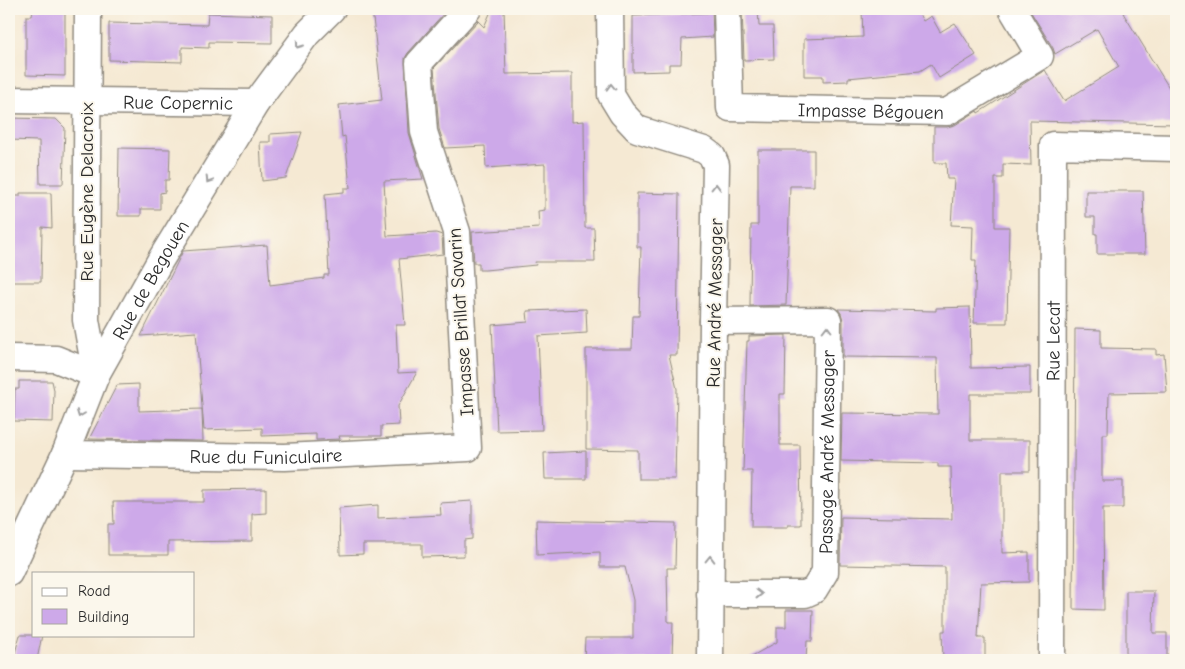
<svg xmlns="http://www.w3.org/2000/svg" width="1185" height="669" viewBox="0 0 1185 669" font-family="'Comic Neue',sans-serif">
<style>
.building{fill:#cda9e9}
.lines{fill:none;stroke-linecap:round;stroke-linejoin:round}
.street-casing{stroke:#908a7f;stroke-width:29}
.street{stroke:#fff;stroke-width:26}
.oneway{stroke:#a0a0a0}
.labels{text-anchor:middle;stroke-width:4;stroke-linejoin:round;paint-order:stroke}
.street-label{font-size:19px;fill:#2b2b2b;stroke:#fbf7ec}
</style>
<rect width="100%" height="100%" fill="#fbf7ec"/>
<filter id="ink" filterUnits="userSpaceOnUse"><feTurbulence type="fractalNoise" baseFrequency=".02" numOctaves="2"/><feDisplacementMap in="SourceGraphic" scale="10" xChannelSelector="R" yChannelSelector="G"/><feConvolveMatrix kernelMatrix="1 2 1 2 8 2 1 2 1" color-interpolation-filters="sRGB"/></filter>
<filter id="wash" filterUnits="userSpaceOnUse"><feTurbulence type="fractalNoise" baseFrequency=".0096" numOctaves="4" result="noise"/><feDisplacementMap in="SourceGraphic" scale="20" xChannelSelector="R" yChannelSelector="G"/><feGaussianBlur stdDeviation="1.12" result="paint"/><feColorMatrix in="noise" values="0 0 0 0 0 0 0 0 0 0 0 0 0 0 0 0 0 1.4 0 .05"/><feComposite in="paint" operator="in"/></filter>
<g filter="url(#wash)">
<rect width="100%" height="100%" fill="#f5e9d3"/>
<g id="blocks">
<g class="building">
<polygon points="33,9 65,9 65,76 26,75 26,16 32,16"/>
<polygon points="372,9 443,9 445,12 408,53 405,58 409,133 423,179 384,181 387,236 436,233 442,235 443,254 399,259 405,325 396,325 398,373 417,372 398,406 399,425 381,426 381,436 339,436 340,439 316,440 316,434 262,436 262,428 204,430 196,332 141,336 183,251 267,245 270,285 324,278 324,275 329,275 325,194 344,192 344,188 350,188 345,136 342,137 339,105 382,100"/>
<polygon points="492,9 504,9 506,74 572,73 572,122 584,121 585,228 594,228 595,262 535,262 536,265 485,270 479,270 479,263 474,263 472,232 539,228 538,211 545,210 545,164 486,168 485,146 445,148 439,129 434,68 478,21 484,27"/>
<polygon points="708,9 712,9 713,37 682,39 681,64 669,64 669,71 633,72 633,16 708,13"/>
<polygon points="742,9 758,9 759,26 773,26 774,59 744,60"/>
<polygon points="883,9 916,9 923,21 931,16 940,32 955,23 976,55 939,78 931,64 920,71 848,78 848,81 823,82 823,76 804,76 804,39 863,37 862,11 884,11"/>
<polygon points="1029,9 1130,9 1123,13 1176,99 1176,124 1030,121 1031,165 1003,164 1003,178 995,178 995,227 1009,227 1007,323 974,323 976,260 972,260 973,226 951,225 954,179 947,179 946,163 934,163 934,127 947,127 955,125 977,111 978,113 1045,70 1064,101 1119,67 1097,29 1055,54 1053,48"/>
<polygon points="208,13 272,15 272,43 209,42 209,48 182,47 182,62 109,60 109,23 207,25"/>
<polygon points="9,118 56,119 65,128 63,184 40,184 39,141 9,140"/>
<polygon points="302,132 286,178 262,181 260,142 270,142 270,134"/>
<polygon points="119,148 170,149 169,180 165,180 165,192 160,193 160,209 141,209 141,216 118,216"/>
<polygon points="758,150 814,150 814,186 790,186 786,305 750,306 751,225 758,225"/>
<polygon points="1086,191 1143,191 1145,254 1097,254 1097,234 1095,234 1095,217 1086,217"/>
<polygon points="20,193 51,193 52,228 42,227 41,282 9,282 9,227 11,227 11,196 20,196"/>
<polygon points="637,193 679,194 677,355 669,355 677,389 675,479 638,479 638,450 586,449 586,349 632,349 633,316 639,316 641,247 637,247"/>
<polygon points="970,307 971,368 1030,367 1030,394 970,394 970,440 1030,440 1030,471 1002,471 1002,553 1029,552 1029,582 981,583 978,638 985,638 985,660 943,660 942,631 945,631 945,567 840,565 841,517 952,519 951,467 938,467 938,463 841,461 842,413 938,414 937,358 843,357 843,320 841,313 838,309 936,311 936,308"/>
<polygon points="586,309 587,333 538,336 542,430 497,431 492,325 528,322 527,311"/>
<polygon points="1075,329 1101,330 1101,348 1156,349 1156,355 1164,354 1167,392 1109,393 1108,434 1102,434 1102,481 1123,481 1123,508 1103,508 1104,610 1073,609"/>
<polygon points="786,335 785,394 780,394 780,445 800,445 801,525 788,525 788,527 751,527 752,471 743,471 747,341 749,341 749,336"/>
<polygon points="19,381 52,381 54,390 53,422 14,421 15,389 19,389"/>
<polygon points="139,384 139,411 202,409 203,441 89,439 117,385"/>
<polygon points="586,451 586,479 545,479 544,453"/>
<polygon points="266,489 266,513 252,514 252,541 168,542 168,555 108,555 108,524 114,524 113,502 204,502 204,490"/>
<polygon points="472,501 472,539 464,540 464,556 422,557 422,544 363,544 363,554 340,555 339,508 378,505 378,518 441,515 440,503"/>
<polygon points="536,520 676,523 675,568 667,568 668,622 673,622 672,660 584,660 585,638 633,638 633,600 625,567 600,567 600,552 537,555"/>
<polygon points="1126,591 1154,591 1153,633 1167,633 1167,660 1126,660"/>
<polygon points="786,610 813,610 812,641 807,641 806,660 745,660 777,642 777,627 786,627"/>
<polygon points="20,635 42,635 37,660 13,660"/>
</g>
</g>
</g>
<g filter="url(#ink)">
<use href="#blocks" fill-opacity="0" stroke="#908a7f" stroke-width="1"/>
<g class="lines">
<defs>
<g id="street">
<polyline points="88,9 86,320 96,375"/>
<polyline points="610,9 611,95 622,113 637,129 704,150 712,156 716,165 713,321 710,660"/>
<path id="s1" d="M 727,9 L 730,108 L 947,112 L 1040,56 L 1012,9"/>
<path id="s2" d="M 9,100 L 256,103"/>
<polyline points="9,358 56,359 96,375"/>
<path id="s3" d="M 65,454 L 285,457 L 468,448 L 457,232 L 424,132 L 419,63 L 468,9"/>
<path id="s4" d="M 9,573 L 65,454 L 96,375 L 161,259 L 256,103 L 307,34 L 332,9"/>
<path id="s5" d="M 710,594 L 805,594 L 814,590 L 825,572 L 828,320 L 713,321"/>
<path id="s6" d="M 1052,660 L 1053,145 L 1176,148"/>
</g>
</defs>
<use href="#street" class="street-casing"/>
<use href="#street" class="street"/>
</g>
<defs><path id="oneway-chevron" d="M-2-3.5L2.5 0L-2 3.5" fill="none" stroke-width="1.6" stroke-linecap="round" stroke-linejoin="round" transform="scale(1.25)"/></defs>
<g class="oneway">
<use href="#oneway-chevron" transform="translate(299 45) rotate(126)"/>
<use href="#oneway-chevron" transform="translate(611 87) rotate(-92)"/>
<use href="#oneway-chevron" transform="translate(209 180) rotate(122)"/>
<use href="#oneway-chevron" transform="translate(716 187) rotate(-89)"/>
<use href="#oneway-chevron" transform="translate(827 329) rotate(-90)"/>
<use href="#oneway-chevron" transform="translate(80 414) rotate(111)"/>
<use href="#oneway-chevron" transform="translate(710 559) rotate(-89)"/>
<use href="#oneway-chevron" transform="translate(759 594)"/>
</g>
</g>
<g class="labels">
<g class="street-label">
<text dy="7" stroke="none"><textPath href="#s2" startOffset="169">Rue Copernic</textPath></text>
<text dy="7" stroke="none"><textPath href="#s1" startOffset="240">Impasse Bégouen</textPath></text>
<text transform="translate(86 192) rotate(-90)" y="7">Rue Eugène Delacroix</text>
<text dy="7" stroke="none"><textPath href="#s4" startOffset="326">Rue de Begouen</textPath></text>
<text transform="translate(714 303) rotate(-89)" y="7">Rue André Messager</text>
<text transform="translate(460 322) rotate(-94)" y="7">Impasse Brillat Savarin</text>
<text dy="7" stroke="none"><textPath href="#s6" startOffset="319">Rue Lecat</textPath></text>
<text dy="7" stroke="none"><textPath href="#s5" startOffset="246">Passage André Messager</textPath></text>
<text dy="7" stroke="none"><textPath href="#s3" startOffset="201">Rue du Funiculaire</textPath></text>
</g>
</g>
<rect width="1185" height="669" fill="none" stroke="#fbf7ec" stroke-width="30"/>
<rect x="32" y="572" width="162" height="65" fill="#fbf7ec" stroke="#a8a59f"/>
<rect x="42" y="588" width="25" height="8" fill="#ffffff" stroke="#a8a59f"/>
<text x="78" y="596" font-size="15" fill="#2b2b2b">Road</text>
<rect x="42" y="609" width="25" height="15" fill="#cda9e9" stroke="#a8a59f"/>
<text x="78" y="622" font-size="15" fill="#2b2b2b">Building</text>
</svg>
